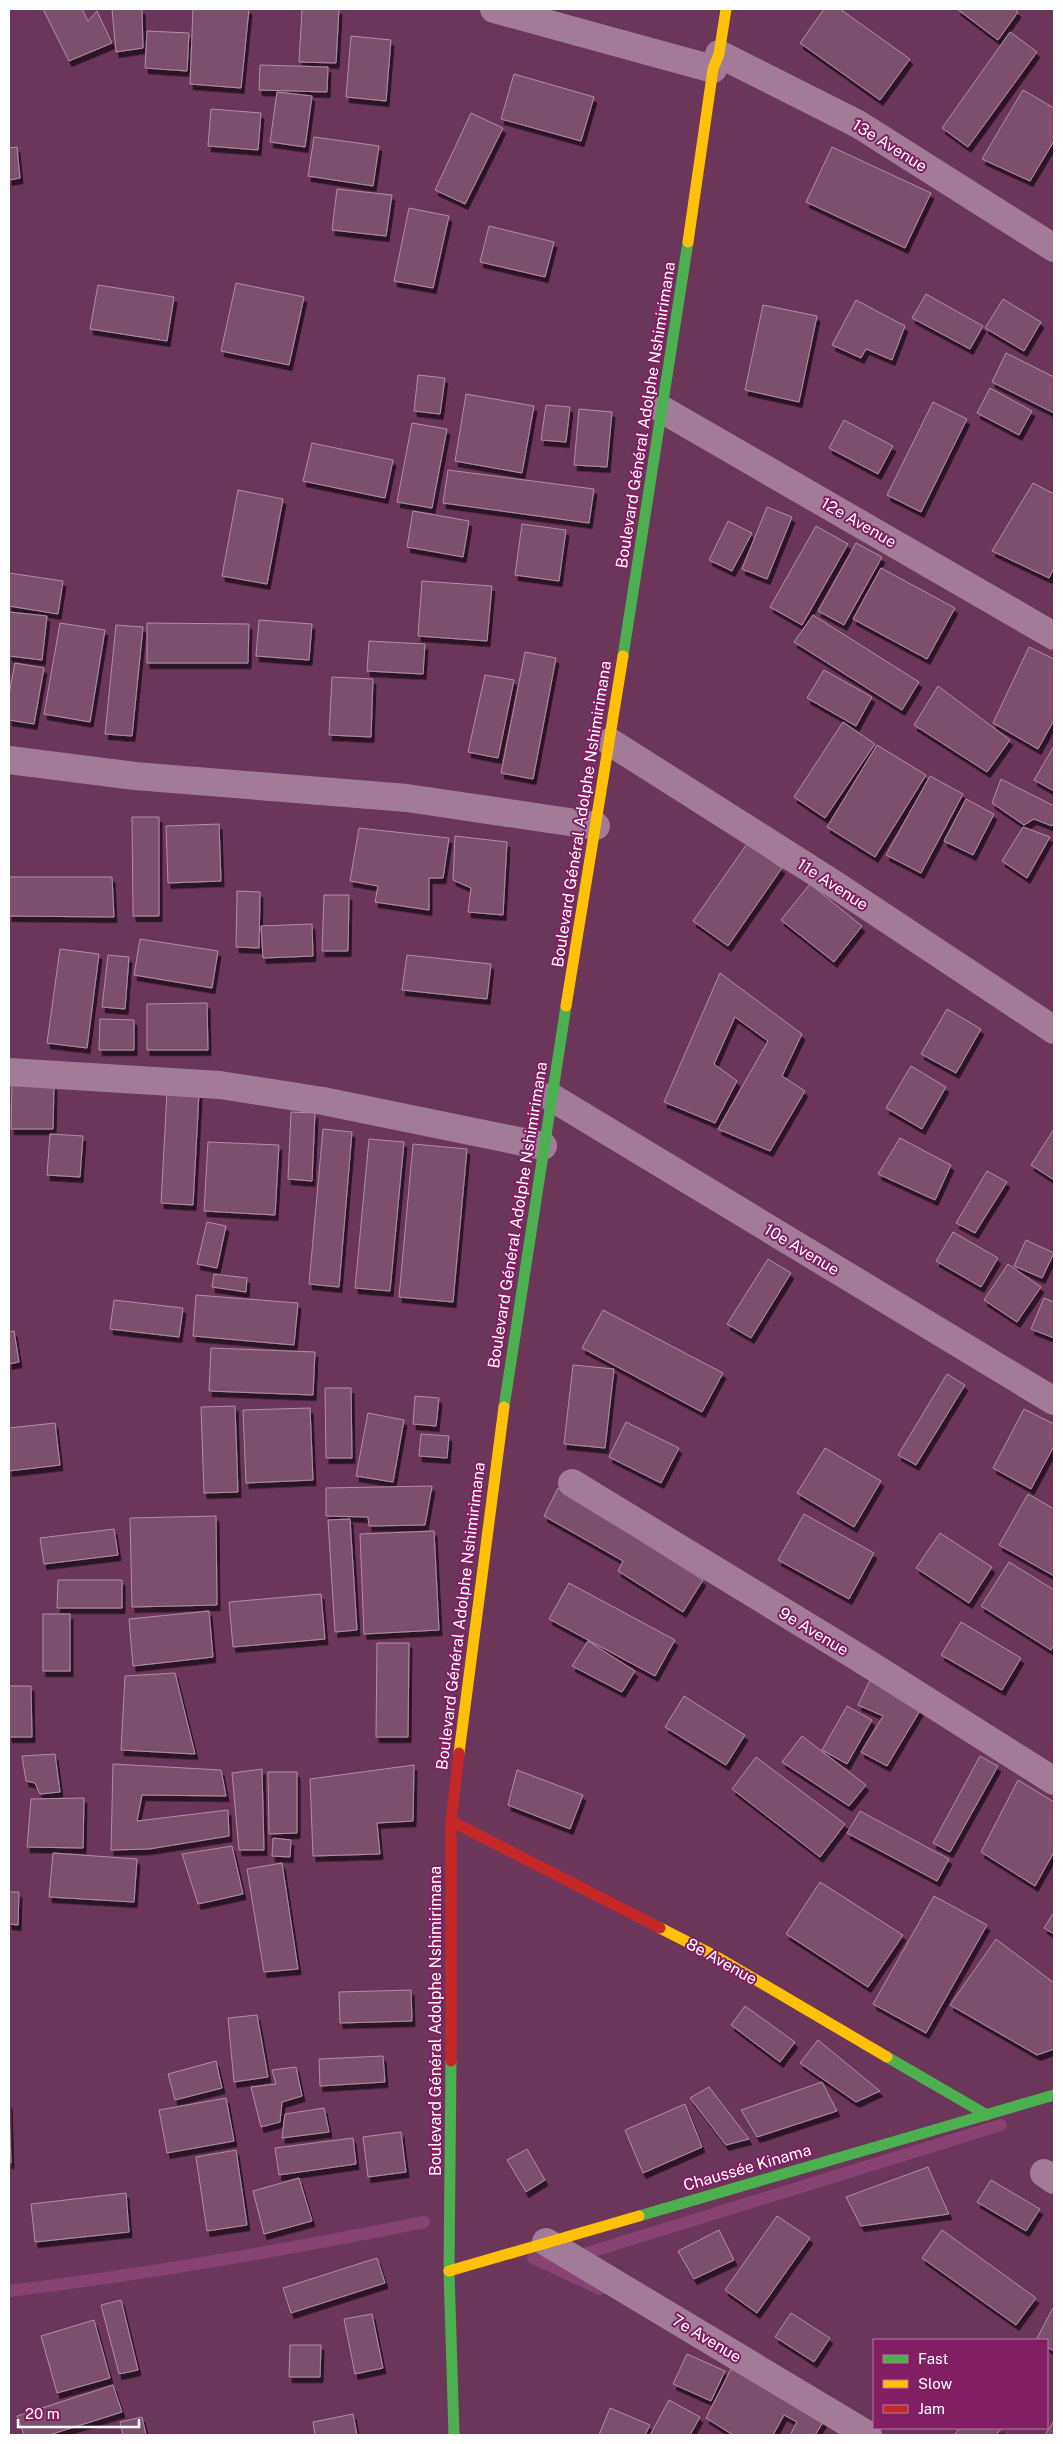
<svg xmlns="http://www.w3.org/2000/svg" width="1063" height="2444" viewBox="0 0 1063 2444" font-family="'Public Sans',sans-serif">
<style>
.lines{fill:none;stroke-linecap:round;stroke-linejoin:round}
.stream{stroke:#894373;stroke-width:12}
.building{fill:#7c4f6d;stroke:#b08fa5;filter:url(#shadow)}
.street{stroke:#a27b96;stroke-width:28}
.fast{stroke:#4caf50;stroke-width:11}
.slow{stroke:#ffc107;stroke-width:11}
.jam{stroke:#c62828;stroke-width:11}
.labels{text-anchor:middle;stroke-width:4;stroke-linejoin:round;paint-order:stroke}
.street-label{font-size:16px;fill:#fff;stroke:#821f62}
</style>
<defs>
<filter id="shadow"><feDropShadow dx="3" dy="5.5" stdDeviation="0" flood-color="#0009"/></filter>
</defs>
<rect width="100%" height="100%" fill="#6c355a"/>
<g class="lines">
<g class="stream">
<polyline points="544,2257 533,2258 600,2289"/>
<polyline points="574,2257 1001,2125"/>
<path d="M 9,2291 C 148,2274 286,2250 424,2222"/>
</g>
</g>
<g class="building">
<polygon points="43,9 82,9 88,21 97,11 112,43 69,61"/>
<polygon points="112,9 142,9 143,48 116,52"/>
<polygon points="193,9 249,9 241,88 190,84"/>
<polygon points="302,9 339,9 336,63 299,62"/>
<polygon points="824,9 840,9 910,59 880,100 800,43"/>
<polygon points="957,9 1015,9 1018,12 998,40"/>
<polygon points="147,31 189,33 187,71 145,68"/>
<polygon points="1010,32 1037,52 968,147 942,128"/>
<polygon points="351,36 391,40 386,101 346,97"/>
<polygon points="260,65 328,67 327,92 259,90"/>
<polygon points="514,74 594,97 581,141 501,119"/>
<polygon points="1023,90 1054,108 1054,141 1030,181 982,159"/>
<polygon points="277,92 312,96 305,147 270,142"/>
<polygon points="211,109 261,113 258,150 208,146"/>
<polygon points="471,113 503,128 465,204 435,190"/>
<polygon points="314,137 379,146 373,186 308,176"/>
<polygon points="17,147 20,178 9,180 9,148"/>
<polygon points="832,147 931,193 905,248 806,202"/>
<polygon points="337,189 392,195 386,236 332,230"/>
<polygon points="409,208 449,216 433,288 394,281"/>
<polygon points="489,226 554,242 545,277 480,262"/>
<polygon points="236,283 304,297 289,365 221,351"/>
<polygon points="98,285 174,297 167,341 90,329"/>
<polygon points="926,294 983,326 970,349 912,318"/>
<polygon points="1003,299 1041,322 1024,351 985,328"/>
<polygon points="856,300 905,326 892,360 866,349 861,358 832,345"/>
<polygon points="763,305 817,316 799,402 745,390"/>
<polygon points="1006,353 1054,377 1054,413 992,382"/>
<polygon points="418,375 445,378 440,414 414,411"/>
<polygon points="990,388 1032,411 1019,435 977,413"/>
<polygon points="466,394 534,406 522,473 455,461"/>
<polygon points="933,402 967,419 921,512 887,495"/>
<polygon points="546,405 570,407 566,442 541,440"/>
<polygon points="579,409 612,412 607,467 574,465"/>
<polygon points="844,420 893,446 878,474 829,448"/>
<polygon points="412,423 447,429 432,508 397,502"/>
<polygon points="312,443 393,460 385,498 303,481"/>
<polygon points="448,470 594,489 589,523 443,503"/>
<polygon points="1033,483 1054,494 1054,568 1049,578 992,551"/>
<polygon points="238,490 283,499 267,584 222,576"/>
<polygon points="767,507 792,517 767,579 742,569"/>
<polygon points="413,511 469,521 463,557 407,547"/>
<polygon points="728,521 752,533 732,571 709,560"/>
<polygon points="522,524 566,530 559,581 515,575"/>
<polygon points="816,526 848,544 802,625 770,607"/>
<polygon points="856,543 882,557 844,625 818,611"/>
<polygon points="881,568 955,608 927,659 853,619"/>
<polygon points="9,573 63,581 58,614 9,606"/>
<polygon points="422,581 492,586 487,641 418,636"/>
<polygon points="9,612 47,616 42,660 9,656"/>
<polygon points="813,615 919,682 902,710 794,642"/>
<polygon points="259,620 312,624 309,660 256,656"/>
<polygon points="60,623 105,630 90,722 44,714"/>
<polygon points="147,623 249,624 248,663 147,663"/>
<polygon points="116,625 143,627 132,736 105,734"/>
<polygon points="369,641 425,644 423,674 367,671"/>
<polygon points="1029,647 1054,659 1054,720 1038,749 993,723"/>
<polygon points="525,652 556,658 533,779 501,773"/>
<polygon points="15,663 44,668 34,724 9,720 9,694"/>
<polygon points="824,670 872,697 856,726 807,698"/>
<polygon points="485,675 514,680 498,758 468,752"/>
<polygon points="332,677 373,679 371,737 329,735"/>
<polygon points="938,686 1010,740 987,772 914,725"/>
<polygon points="843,722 875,744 825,818 794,797"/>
<polygon points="877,745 926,775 875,857 827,827"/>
<polygon points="1054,746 1054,791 1034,780"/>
<polygon points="930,776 963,794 921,873 886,855"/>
<polygon points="1001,779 1054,806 1054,822 1052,826 1034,819 1024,825 992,803"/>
<polygon points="966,799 994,814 973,855 944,841"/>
<polygon points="132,817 159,817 159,916 133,916"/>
<polygon points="219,824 221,881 168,883 166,826"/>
<polygon points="1023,827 1050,837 1027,878 1002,861"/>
<polygon points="359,828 449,838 443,878 429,878 429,910 375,902 378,886 350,881"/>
<polygon points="455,836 507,842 503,915 468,912 471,888 453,880"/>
<polygon points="747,844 782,868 728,946 693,921"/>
<polygon points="9,877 112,877 114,917 9,916"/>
<polygon points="810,884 862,926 834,962 781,920"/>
<polygon points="237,891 260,892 259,948 236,947"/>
<polygon points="324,895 349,895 348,951 322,951"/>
<polygon points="312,924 313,956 263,958 261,926"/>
<polygon points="140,939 218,951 212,988 134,975"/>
<polygon points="60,949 99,954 87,1048 47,1043"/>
<polygon points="108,955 129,957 125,1009 102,1007"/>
<polygon points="407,955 491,964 487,999 402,990"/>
<polygon points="720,973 802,1034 782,1076 805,1091 770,1151 718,1129 768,1041 735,1017 714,1064 737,1081 715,1123 664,1102"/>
<polygon points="207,1003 208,1050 147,1050 147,1004"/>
<polygon points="947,1009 981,1029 956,1073 921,1054"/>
<polygon points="100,1019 134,1020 134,1050 99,1050"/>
<polygon points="911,1066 946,1087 922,1129 886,1108"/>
<polygon points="12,1084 54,1085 53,1129 11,1129"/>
<polygon points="167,1092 199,1093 193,1205 161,1203"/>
<polygon points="291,1112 315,1113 312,1181 288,1179"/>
<polygon points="323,1129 352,1132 339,1287 309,1284"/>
<polygon points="1054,1129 1054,1180 1031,1165"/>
<polygon points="50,1134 83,1136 80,1177 47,1175"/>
<polygon points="900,1138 951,1165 935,1200 878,1174"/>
<polygon points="369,1139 404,1142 390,1291 355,1288"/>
<polygon points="208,1142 279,1145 275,1215 204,1211"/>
<polygon points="413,1144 467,1149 453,1302 399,1297"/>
<polygon points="987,1171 1007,1182 975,1233 956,1223"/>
<polygon points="207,1222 226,1226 217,1268 197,1264"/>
<polygon points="953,1232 998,1258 981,1287 936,1261"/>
<polygon points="1026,1240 1054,1253 1042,1278 1014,1266"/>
<polygon points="768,1259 791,1273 751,1338 727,1324"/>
<polygon points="1008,1264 1041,1287 1017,1322 984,1300"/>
<polygon points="214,1274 247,1278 246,1292 212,1287"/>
<polygon points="196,1295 298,1303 294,1345 193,1336"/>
<polygon points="1044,1298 1054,1302 1054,1338 1031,1329"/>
<polygon points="114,1300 183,1308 179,1337 110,1329"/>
<polygon points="603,1310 723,1373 702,1412 582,1348"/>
<polygon points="14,1331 19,1362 9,1364 9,1332"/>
<polygon points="211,1348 315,1352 313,1395 209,1391"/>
<polygon points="573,1365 614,1369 605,1448 564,1444"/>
<polygon points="947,1374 965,1385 916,1465 898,1455"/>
<polygon points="325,1388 351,1388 352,1458 326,1458"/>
<polygon points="415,1396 439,1398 436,1426 413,1424"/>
<polygon points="235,1406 238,1492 204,1493 201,1407"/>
<polygon points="310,1408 313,1480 246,1483 243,1410"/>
<polygon points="1024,1409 1054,1424 1054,1446 1031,1489 993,1468"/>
<polygon points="368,1413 404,1420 393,1482 356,1476"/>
<polygon points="626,1422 679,1448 661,1483 609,1457"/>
<polygon points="55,1423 60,1465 9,1471 9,1428"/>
<polygon points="421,1434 449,1436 447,1458 419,1456"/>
<polygon points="825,1448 881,1481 854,1527 797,1493"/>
<polygon points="432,1486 425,1525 369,1526 368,1517 326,1516 326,1488"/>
<polygon points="558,1488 643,1540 643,1542 703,1580 683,1612 618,1571 623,1561 544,1516"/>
<polygon points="1028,1494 1054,1509 1054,1576 999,1545"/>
<polygon points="804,1514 874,1553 849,1599 778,1560"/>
<polygon points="216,1516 217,1605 132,1607 130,1518"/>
<polygon points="350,1519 357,1630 335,1632 328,1520"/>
<polygon points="114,1529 118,1555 44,1564 40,1538"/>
<polygon points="434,1531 439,1630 364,1634 360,1534"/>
<polygon points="940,1533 992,1567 969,1603 916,1568"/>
<polygon points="1009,1562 1054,1590 1054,1645 1051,1650 981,1606"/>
<polygon points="58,1580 122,1580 122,1608 57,1608"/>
<polygon points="569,1583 675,1640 655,1676 549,1619"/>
<polygon points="321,1594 325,1639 233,1647 229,1602"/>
<polygon points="209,1611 213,1657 133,1666 129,1619"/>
<rect x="43" y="1614" width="27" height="57"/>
<polygon points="961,1622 1021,1658 1002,1690 941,1655"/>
<polygon points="588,1641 635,1671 622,1692 572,1666"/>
<polygon points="377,1643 409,1643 408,1737 376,1737"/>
<polygon points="175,1673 195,1754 121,1750 125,1676"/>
<polygon points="871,1678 921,1709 887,1766 861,1752 883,1716 858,1705"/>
<polygon points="9,1686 31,1686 32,1737 9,1737"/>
<polygon points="684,1696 745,1735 726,1765 665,1727"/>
<polygon points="847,1706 872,1720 847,1764 822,1750"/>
<polygon points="802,1736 866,1785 849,1806 782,1762"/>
<polygon points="55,1754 60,1792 40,1794 35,1783 26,1781 22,1756"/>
<polygon points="980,1756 998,1766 950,1852 933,1843"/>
<polygon points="756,1757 845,1824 820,1857 732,1789"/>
<polygon points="113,1764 221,1770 226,1796 142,1795 137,1821 228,1810 229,1836 149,1849 111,1850"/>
<polygon points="414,1765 413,1821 377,1823 380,1854 313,1856 310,1779"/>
<polygon points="262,1769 264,1850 239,1850 232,1773"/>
<polygon points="517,1770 583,1795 570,1829 508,1805"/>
<polygon points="268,1772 297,1772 297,1833 269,1834"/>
<polygon points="1018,1780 1054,1802 1054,1852 1035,1886 981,1852"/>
<polygon points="84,1798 83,1848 27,1847 31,1799"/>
<polygon points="860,1811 949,1859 937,1881 847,1833"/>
<polygon points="273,1838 291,1840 290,1857 272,1856"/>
<polygon points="232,1846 243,1894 198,1904 182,1854"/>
<polygon points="53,1853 137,1859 134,1902 49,1897"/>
<polygon points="282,1863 298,1969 264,1972 247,1869"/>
<polygon points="820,1882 903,1935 868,1987 786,1934"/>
<polygon points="9,1892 19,1892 18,1925 9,1924"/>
<polygon points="934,1896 987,1925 926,2033 873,2004"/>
<polygon points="1054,1912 1054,1934 1044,1928"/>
<polygon points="996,1939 1054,1983 1054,2049 1037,2055 950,2005"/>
<polygon points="411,1990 412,2021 340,2023 339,1992"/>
<polygon points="745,2006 795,2042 780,2062 731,2025"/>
<polygon points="257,2015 268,2077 234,2082 228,2018"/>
<polygon points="818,2040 880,2091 856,2102 800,2063"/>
<polygon points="383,2056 385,2082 320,2086 319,2059"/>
<polygon points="216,2061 222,2088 175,2100 168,2074"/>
<polygon points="296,2067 302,2096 282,2102 280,2122 261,2127 251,2087 276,2084 272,2070"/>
<polygon points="822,2082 837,2111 757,2137 741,2110"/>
<polygon points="709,2087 749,2139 726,2145 690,2098"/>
<polygon points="226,2098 234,2141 167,2153 159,2110"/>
<polygon points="9,2103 11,2163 9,2163"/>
<polygon points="685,2104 702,2147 643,2173 625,2130"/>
<polygon points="324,2108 329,2132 282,2138 285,2114"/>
<polygon points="401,2132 406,2172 368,2177 363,2137"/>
<polygon points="353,2138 356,2164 279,2175 275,2148"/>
<polygon points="527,2149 545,2180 526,2192 507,2160"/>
<polygon points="236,2150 247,2225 207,2231 196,2157"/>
<polygon points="928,2167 949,2214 861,2226 846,2197"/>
<polygon points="299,2178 312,2221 264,2234 253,2191"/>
<polygon points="991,2180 1040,2209 1026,2231 977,2202"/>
<polygon points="126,2193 129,2232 35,2242 31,2204"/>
<polygon points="777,2216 810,2238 757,2313 725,2290"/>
<polygon points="719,2230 734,2260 694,2279 678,2251"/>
<polygon points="942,2230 1036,2298 1016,2325 922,2258"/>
<polygon points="377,2258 385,2283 291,2313 283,2288"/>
<polygon points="121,2300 138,2370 119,2374 101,2305"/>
<polygon points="1053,2308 1054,2309 1054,2351 1047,2347 1047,2340 1036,2340"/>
<polygon points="791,2313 830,2338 814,2362 775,2337"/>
<polygon points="372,2314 383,2368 355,2374 344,2319"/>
<polygon points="94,2320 110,2378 57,2393 41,2336"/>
<polygon points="290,2345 321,2345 320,2377 289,2377"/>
<polygon points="687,2354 725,2371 711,2401 673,2384"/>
<polygon points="732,2367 829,2413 815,2435 790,2435 797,2422 784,2415 773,2435 733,2435 706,2418"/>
<polygon points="113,2385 122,2412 49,2435 24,2435 17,2416"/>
<polygon points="669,2400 700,2417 690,2435 650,2435"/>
<polygon points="610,2408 650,2425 645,2435 599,2435"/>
<polygon points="353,2414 357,2435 315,2435 313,2422"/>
<polygon points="142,2417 146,2435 123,2435 120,2422"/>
<polygon points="1054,2421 1054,2435 1045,2435"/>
<polygon points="960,2428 1002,2428 996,2435 954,2435"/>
</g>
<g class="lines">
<g class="street">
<polyline points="494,9 713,69"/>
<polyline points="719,54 858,124 1054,248"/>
<polyline points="663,410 1054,636"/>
<polyline points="610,742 834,884 1054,1030"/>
<polyline points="9,760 135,776 407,798 596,826"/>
<polyline points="9,1072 220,1085 323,1101 543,1146"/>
<polyline points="551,1097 1054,1401"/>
<polyline points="572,1483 856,1656 1054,1781"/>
<polyline points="1044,2173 1054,2180"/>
<polyline points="546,2242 868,2435"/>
</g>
<g class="fast">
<polyline points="623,656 688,242"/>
<polyline points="504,1407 566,1006"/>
<polyline points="887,2057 987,2115"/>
<polyline points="451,2061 449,2271 454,2435"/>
<polyline points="639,2216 1054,2095"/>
</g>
<g class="slow">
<polyline points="688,242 713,69 719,54 726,9"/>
<polyline points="566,1006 623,656"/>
<polyline points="459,1753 504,1407"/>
<polyline points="660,1928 717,1957 887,2057"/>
<polyline points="449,2271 639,2216"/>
</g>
<g class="jam">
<polyline points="451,1821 660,1928"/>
<polyline points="451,2061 451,1821 459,1753"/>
</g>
</g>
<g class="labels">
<g class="street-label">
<text transform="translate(890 145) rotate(32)" y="6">13e Avenue</text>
<text transform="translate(645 415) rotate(-81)" y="6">Boulevard Général Adolphe Nshimirimana</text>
<text transform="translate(859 522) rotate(30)" y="6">12e Avenue</text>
<text transform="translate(581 814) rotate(-81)" y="6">Boulevard Général Adolphe Nshimirimana</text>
<text transform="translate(833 884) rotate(33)" y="6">11e Avenue</text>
<text transform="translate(517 1215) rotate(-81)" y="6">Boulevard Général Adolphe Nshimirimana</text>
<text transform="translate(802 1249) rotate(31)" y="6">10e Avenue</text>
<text transform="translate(460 1616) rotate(-83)" y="6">Boulevard Général Adolphe Nshimirimana</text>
<text transform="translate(814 1631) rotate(31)" y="6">9e Avenue</text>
<text transform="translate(722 1961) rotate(29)" y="6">8e Avenue</text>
<text transform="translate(435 2021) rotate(-90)" y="6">Boulevard Général Adolphe Nshimirimana</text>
<text transform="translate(747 2167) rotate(-16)" y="6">Chaussée Kinama</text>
<text transform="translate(707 2338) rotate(31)" y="6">7e Avenue</text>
</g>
</g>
<rect width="1063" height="2444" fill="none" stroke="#ffffff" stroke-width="20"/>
<rect x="873" y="2339" width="175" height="90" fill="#821f62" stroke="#b479a1"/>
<rect x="883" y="2355" width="25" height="8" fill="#4caf50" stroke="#b479a1"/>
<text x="918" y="2364" font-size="15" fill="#ffffff">Fast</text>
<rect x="883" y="2380" width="25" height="8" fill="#ffc107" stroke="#b479a1"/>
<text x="918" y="2389" font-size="15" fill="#ffffff">Slow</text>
<rect x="883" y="2405" width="25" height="8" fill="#c62828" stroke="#b479a1"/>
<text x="918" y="2414" font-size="15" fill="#ffffff">Jam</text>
<path d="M18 2419v8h121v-8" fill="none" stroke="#ffffff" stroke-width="2.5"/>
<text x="25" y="2419" font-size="15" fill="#ffffff" stroke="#821f62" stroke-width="4" paint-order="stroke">20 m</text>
</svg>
